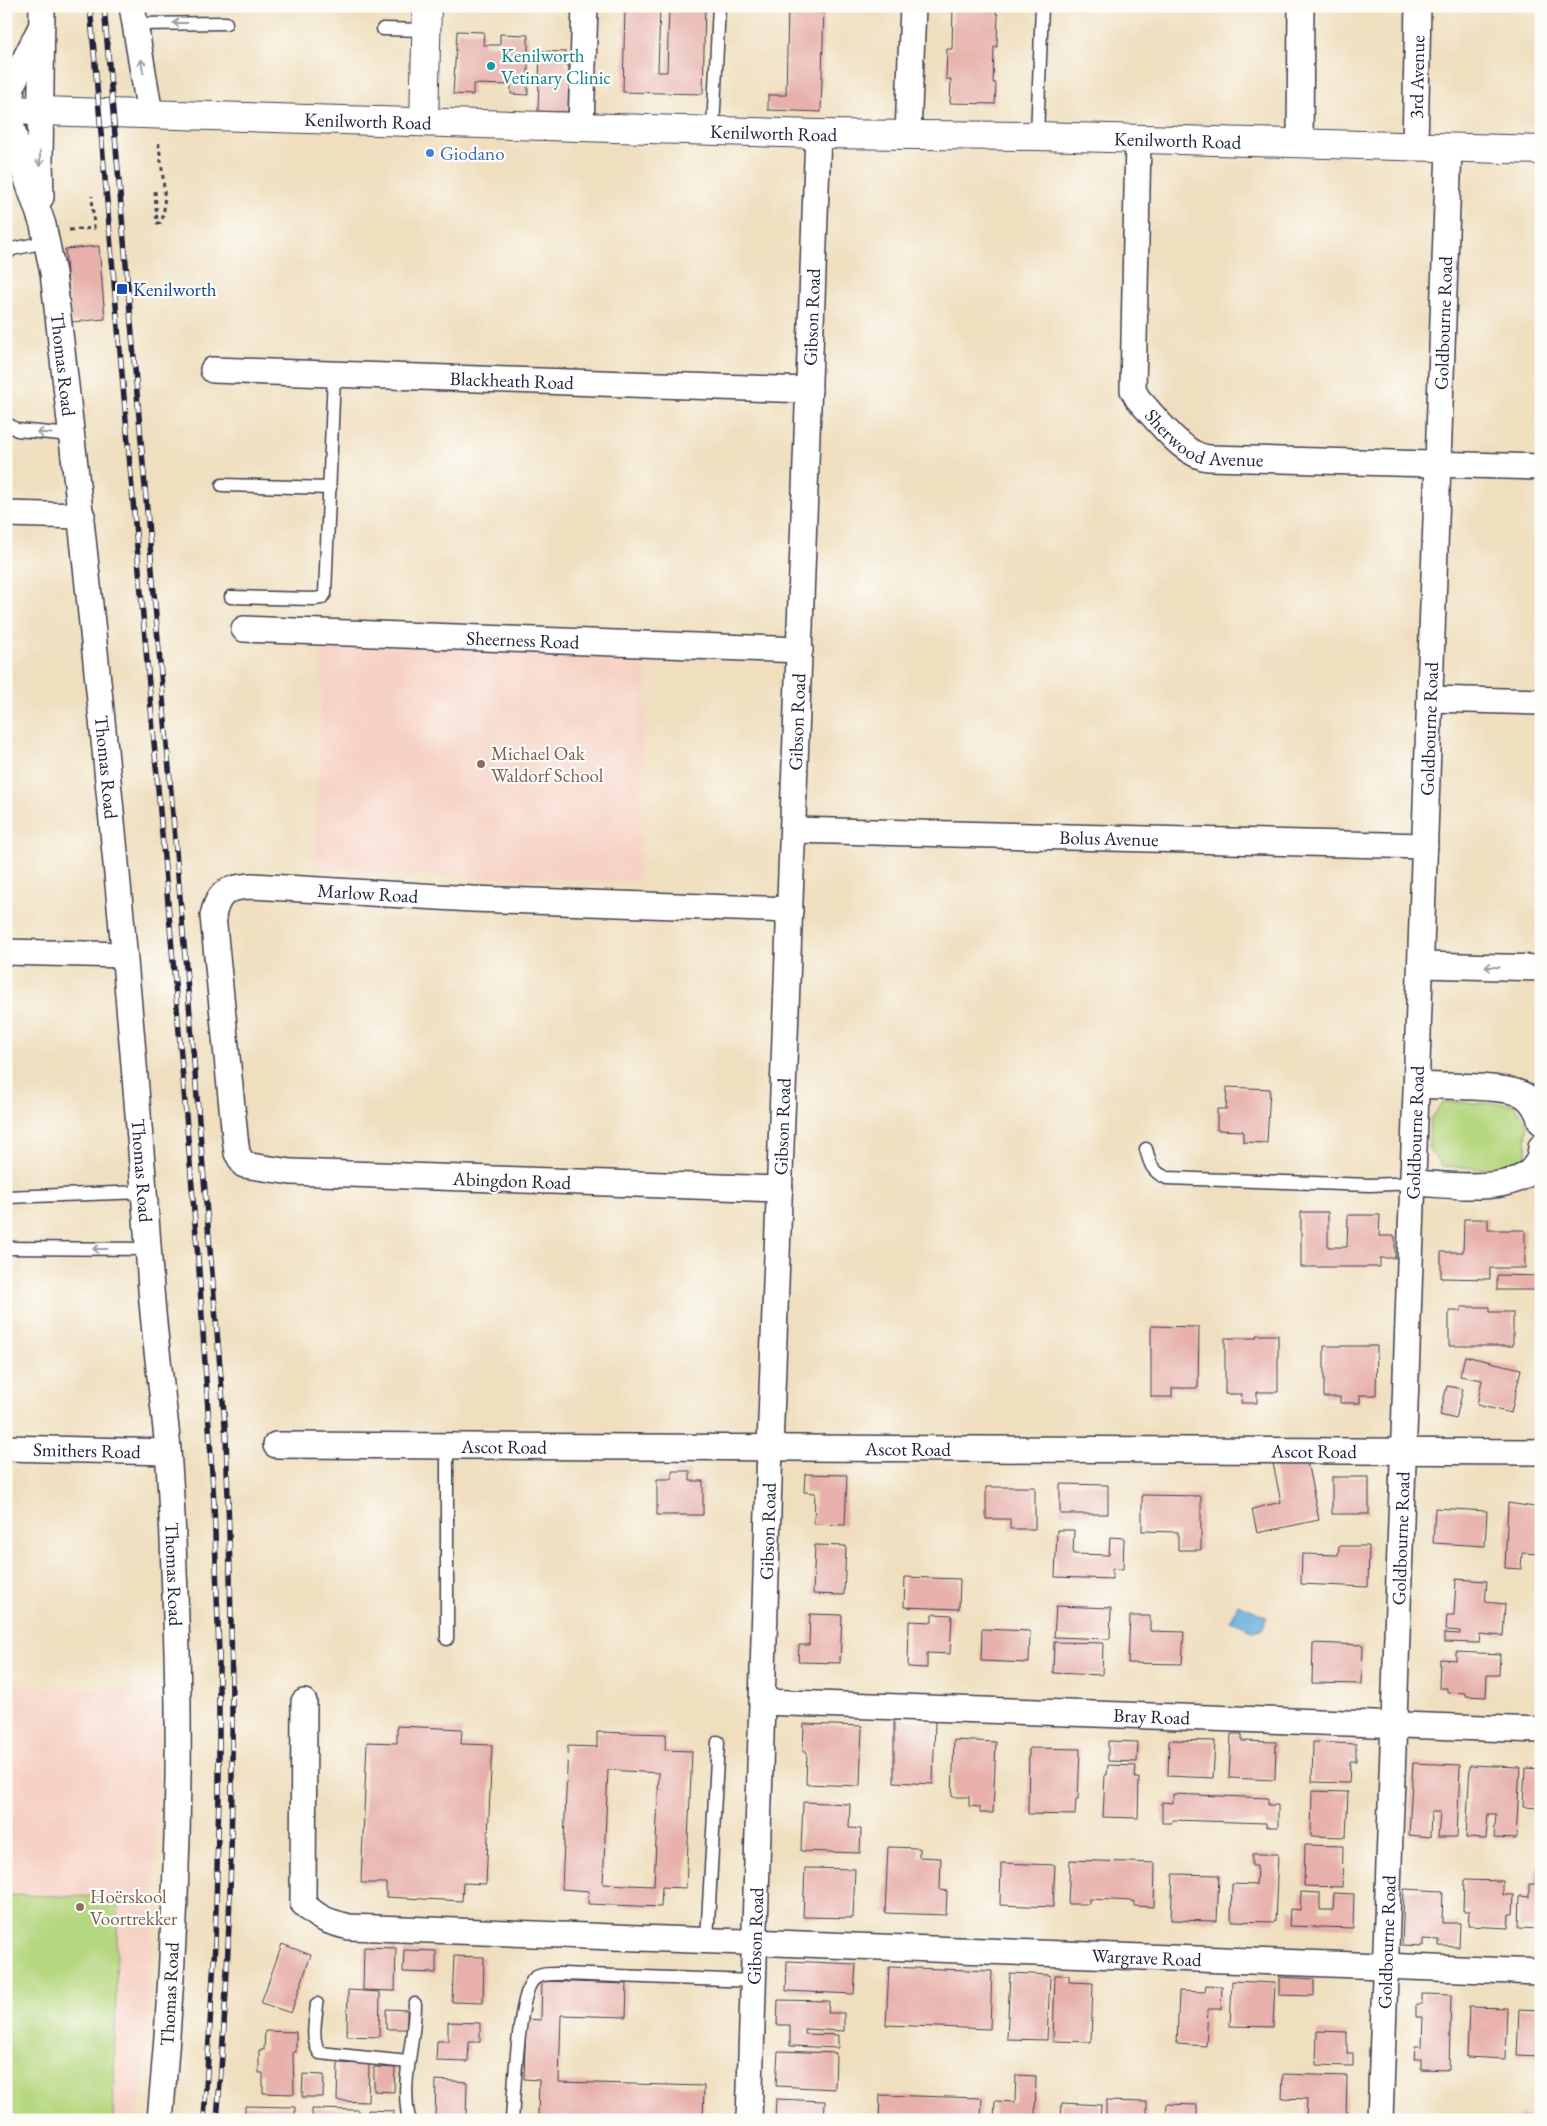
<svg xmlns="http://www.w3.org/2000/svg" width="1547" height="2126" viewBox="0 0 1547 2126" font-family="'EB Garamond',serif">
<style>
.built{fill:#f6d2c4}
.green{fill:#b5d77f;stroke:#6c7c5d}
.water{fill:#63acdb;stroke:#42678b}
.building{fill:#e7b0aa;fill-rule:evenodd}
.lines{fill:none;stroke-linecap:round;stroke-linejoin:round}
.service-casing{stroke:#413e4f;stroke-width:15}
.minor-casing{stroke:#413e4f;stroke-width:28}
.tertiary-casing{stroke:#413e4f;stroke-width:30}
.path{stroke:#413e4f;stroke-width:3;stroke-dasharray:4 4;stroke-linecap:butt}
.service{stroke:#fff;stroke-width:12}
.minor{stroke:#fff;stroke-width:25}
.tertiary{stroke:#fff;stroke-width:28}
.rail-casing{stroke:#22223b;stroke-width:5.5}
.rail{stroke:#fdfcf7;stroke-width:4;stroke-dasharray:11;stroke-linecap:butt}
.oneway{stroke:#9c9ca7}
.culture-dot{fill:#0f9aa8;stroke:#fdfcf7;stroke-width:2}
.shop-dot{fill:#3f7fe0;stroke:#fdfcf7;stroke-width:2}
.transit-dot{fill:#1a4fb4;stroke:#fdfcf7;stroke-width:2}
.education-dot{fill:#8d6e63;stroke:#fdfcf7;stroke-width:2}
.labels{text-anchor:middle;stroke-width:4.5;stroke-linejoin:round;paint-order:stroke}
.culture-label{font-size:19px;fill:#0d838f;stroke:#fdfcf7;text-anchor:start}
.street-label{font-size:19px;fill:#22223b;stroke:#fdfcf7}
.shop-label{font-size:19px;fill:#366cbe;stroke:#fdfcf7;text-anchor:start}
.transit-label{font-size:19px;fill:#164399;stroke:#fdfcf7;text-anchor:start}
.education-label{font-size:19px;fill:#785e54;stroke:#fdfcf7;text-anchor:start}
</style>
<rect width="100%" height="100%" fill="#fdfcf7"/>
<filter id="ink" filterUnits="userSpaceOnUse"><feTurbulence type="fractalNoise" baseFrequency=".02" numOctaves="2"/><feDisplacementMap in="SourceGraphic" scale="10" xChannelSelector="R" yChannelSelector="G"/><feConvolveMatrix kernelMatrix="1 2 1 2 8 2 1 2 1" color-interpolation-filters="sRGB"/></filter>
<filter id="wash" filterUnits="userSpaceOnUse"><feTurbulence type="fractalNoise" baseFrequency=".0096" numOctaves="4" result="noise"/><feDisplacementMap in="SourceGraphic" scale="20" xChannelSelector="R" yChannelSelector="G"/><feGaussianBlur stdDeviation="1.12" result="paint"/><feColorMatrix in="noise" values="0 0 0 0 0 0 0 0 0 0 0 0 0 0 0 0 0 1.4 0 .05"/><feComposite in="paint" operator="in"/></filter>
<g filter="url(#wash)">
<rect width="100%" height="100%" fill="#efdfbf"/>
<g class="built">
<polygon points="323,645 647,656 638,883 315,871"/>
<polygon points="6,1686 165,1691 157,1810 150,2004 139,2120 6,2120"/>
</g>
<g class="green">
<polygon points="1443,1102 1514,1104 1527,1123 1526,1156 1512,1170 1442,1166 1429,1150 1430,1120"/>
<polygon points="6,1895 118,1897 113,2120 6,2120"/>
</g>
<polygon class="water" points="1238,1604 1267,1616 1263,1628 1254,1631 1231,1620"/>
<g id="blocks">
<g class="building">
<polygon points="625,6 660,6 658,72 667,72 669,6 705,6 703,94 623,92"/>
<polygon points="788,6 824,6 821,112 768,110 768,95 786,95"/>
<polygon points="953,6 996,6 996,14 998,14 997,47 994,47 993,83 996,83 995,104 950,103 951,79 946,79 947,49 952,49"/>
<polygon points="457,31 484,32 483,45 500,45 500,34 528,35 528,95 511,94 511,85 473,84 473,95 453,94"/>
<polygon points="540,51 566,52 565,66 569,66 568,112 538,111"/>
<polygon points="99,246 105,319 71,322 65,249"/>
<polygon points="1227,1087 1270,1089 1267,1143 1243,1142 1243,1131 1217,1130 1217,1109 1226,1109"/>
<polygon points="1301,1212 1328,1212 1328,1247 1347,1247 1348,1215 1380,1215 1379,1236 1395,1236 1395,1258 1380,1258 1380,1267 1301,1267"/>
<polygon points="1464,1219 1488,1219 1488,1230 1525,1230 1525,1268 1490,1268 1490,1279 1441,1278 1441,1252 1463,1252"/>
<polygon points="1497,1275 1541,1276 1541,1290 1497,1290"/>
<polygon points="1461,1307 1490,1307 1490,1312 1513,1312 1513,1346 1449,1346 1449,1311 1461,1311"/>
<polygon points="1151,1326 1199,1327 1198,1388 1172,1388 1172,1397 1151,1397"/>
<polygon points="1256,1335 1278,1335 1278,1392 1257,1392 1257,1403 1241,1403 1242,1394 1225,1394 1225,1338 1256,1338"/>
<polygon points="1324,1346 1377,1346 1376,1395 1360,1395 1360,1403 1340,1403 1340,1397 1324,1397"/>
<polygon points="1465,1356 1521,1369 1511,1413 1477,1405 1482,1380 1460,1376"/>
<polygon points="1447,1386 1463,1389 1456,1419 1440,1415"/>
<polygon points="1306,1457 1319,1520 1257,1533 1252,1509 1281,1502 1273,1463"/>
<polygon points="672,1471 690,1471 690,1481 703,1481 703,1515 657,1515 657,1479 672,1479"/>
<polygon points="805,1474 847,1475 845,1525 814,1524 815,1493 804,1492"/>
<rect x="1332" y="1477" width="37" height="37"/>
<polygon points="1060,1484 1108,1485 1108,1514 1060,1514"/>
<polygon points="986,1487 1035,1487 1035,1529 1010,1529 1010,1519 986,1519"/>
<polygon points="1142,1495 1201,1496 1201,1550 1178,1550 1178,1532 1142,1531"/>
<polygon points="1508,1503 1541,1508 1541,1554 1522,1553 1521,1569 1505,1568"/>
<polygon points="1435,1508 1487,1511 1485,1546 1433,1543"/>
<polygon points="1057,1530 1074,1530 1073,1554 1109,1555 1110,1537 1124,1538 1123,1570 1112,1569 1112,1579 1055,1577"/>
<polygon points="815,1545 846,1546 844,1595 813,1594"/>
<polygon points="1339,1546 1369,1546 1368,1587 1301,1584 1302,1554 1338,1555"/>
<polygon points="905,1577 960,1579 959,1609 904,1607"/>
<polygon points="1456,1579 1487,1581 1485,1602 1505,1604 1503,1636 1480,1634 1479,1643 1444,1642 1444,1633 1460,1634 1460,1631 1446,1630 1447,1615 1454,1615"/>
<polygon points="1056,1606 1111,1608 1110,1639 1054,1637"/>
<polygon points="810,1614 842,1615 840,1663 798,1662 799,1645 809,1645"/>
<polygon points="932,1614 952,1615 950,1654 927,1653 927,1668 908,1667 909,1621 932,1622"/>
<polygon points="1130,1616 1150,1616 1150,1631 1184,1632 1182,1664 1128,1663"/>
<polygon points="982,1629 1030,1631 1029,1663 981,1661"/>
<polygon points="1054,1642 1103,1643 1102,1675 1053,1673"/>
<polygon points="1313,1643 1363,1645 1362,1684 1312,1683"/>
<polygon points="1456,1652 1500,1654 1499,1675 1487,1675 1486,1697 1466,1696 1466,1693 1447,1692 1447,1688 1439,1688 1440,1659 1456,1660"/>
<polygon points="894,1719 935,1721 933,1784 894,1782"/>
<polygon points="804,1724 862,1726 860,1786 806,1784 807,1752 803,1752"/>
<polygon points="397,1726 462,1729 461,1744 492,1745 486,1884 463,1883 462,1901 386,1897 386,1883 361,1883 367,1742 397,1743"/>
<path d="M 597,1732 L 666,1734 L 665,1750 L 692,1751 L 686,1888 L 662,1887 L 661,1907 L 588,1904 L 589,1891 L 562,1889 L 568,1746 L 597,1747 ZM 608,1770 L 659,1773 L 654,1886 L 603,1884 Z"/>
<polygon points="1231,1734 1242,1734 1242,1741 1276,1742 1275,1780 1229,1778"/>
<polygon points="954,1740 996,1742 993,1813 980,1813 980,1807 969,1806 969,1797 952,1797"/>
<polygon points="1169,1740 1215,1741 1213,1778 1168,1776"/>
<polygon points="1108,1741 1138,1742 1137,1762 1108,1761"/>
<polygon points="1313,1742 1356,1744 1356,1761 1350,1761 1349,1783 1312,1782"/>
<polygon points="1029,1748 1080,1749 1078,1799 1076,1799 1075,1815 1028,1814"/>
<polygon points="1413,1763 1460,1765 1457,1837 1438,1837 1440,1812 1431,1812 1430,1837 1409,1835"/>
<polygon points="1108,1765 1136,1766 1135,1778 1139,1778 1138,1818 1103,1817 1105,1775 1107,1775"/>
<polygon points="1470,1765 1520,1767 1516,1839 1494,1838 1496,1814 1488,1814 1486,1839 1466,1838"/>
<polygon points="1525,1768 1541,1769 1541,1808 1523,1807"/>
<polygon points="1312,1791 1348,1792 1346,1837 1311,1836"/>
<polygon points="1173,1794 1268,1798 1268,1805 1278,1805 1278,1827 1266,1827 1266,1823 1172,1820 1172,1823 1162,1823 1162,1802 1173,1803"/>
<polygon points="803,1802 850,1804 849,1828 861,1829 860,1853 801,1851"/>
<polygon points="1305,1845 1343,1846 1342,1887 1304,1886"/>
<polygon points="888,1847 919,1848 919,1857 941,1858 940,1890 947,1891 946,1915 885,1913"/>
<polygon points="1252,1854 1278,1854 1275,1922 1231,1921 1232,1884 1256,1885 1257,1866 1252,1866"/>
<polygon points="1070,1860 1155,1863 1154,1907 1134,1906 1134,1901 1089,1899 1089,1904 1068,1904"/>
<polygon points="1001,1863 1055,1865 1053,1907 1000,1905"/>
<polygon points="805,1868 855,1869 853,1918 803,1917"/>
<polygon points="1536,1869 1541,1869 1541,1929 1519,1928 1520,1896 1529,1897 1529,1884 1535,1884"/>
<polygon points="1173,1874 1219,1875 1217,1921 1171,1920"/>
<polygon points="1464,1880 1503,1881 1503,1895 1514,1895 1513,1914 1509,1914 1508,1928 1468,1926 1469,1911 1463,1911"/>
<polygon points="1404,1889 1443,1891 1442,1923 1460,1923 1459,1947 1439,1946 1439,1940 1423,1939 1423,1946 1402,1945"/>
<polygon points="1301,1892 1320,1893 1320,1910 1333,1910 1334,1893 1354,1894 1353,1928 1289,1926 1290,1909 1300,1910"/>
<polygon points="282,1944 311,1955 291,2013 261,2003"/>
<polygon points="364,1947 396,1948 395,1991 363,1990"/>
<polygon points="404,1950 436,1951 436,1973 403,1972"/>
<polygon points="454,1956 484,1957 483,2003 452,2002"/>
<polygon points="787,1961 856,1964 854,1994 786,1991"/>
<polygon points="889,1967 992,1971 990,2029 886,2025"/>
<polygon points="1010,1973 1050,1975 1047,2040 1007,2039"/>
<polygon points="1055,1975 1069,1975 1069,1982 1093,1983 1091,2042 1053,2041"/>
<polygon points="1279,1977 1314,1979 1314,1996 1279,1995"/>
<polygon points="542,1981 627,1984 626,2017 561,2015 559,2082 704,2086 703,2120 538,2118 539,2080 524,2079 526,2019 541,2020"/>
<polygon points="1232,1981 1275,1983 1273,2027 1230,2026"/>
<polygon points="1206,1985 1222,1986 1221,2009 1208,2009 1206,2046 1177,2044 1179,1991 1205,1992"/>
<polygon points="348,1990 380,1992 379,2037 347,2036"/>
<polygon points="1422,1994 1451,1995 1449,2070 1421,2069 1421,2059 1414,2059 1415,2046 1422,2046 1423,2017 1416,2017 1416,2004 1422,2004"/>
<polygon points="778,2000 829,2001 828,2013 844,2013 844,2031 805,2029 805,2034 838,2035 838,2048 790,2046 790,2025 777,2025"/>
<polygon points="1469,2007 1507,2008 1505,2059 1467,2057"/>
<polygon points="386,2009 407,2010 407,2029 386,2029"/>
<polygon points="1519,2009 1541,2010 1541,2056 1517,2055"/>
<polygon points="448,2022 480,2023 480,2042 469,2042 468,2062 436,2061 437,2041 448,2041"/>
<polygon points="265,2031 296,2032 296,2052 293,2052 294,2094 263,2093 263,2073 259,2073 259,2050 264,2050"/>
<polygon points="1317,2031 1347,2032 1347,2053 1353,2053 1353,2066 1316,2065"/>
<polygon points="778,2051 836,2053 835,2089 776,2086"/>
<polygon points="338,2063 369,2064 368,2102 337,2101"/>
<polygon points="374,2067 395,2068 394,2092 374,2091"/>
<polygon points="303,2074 324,2075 323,2097 302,2097"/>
<polygon points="1283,2074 1347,2076 1346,2120 1306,2120 1307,2099 1282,2098"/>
<polygon points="1016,2075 1036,2076 1035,2120 994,2120 995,2101 1015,2102"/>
<polygon points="436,2080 467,2082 466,2120 435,2120"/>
<polygon points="880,2095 982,2098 981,2120 879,2120"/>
<polygon points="776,2099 825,2101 824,2120 775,2120"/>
<polygon points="1106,2101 1147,2102 1147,2120 1106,2120"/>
<polygon points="1062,2103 1101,2105 1100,2120 1061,2120"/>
<polygon points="1167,2104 1197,2105 1197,2120 1166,2120"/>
<polygon points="245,2106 295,2107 295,2120 245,2120"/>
<polygon points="312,2109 359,2110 359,2120 312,2120"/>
<polygon points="368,2110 394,2111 393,2120 368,2120"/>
<polygon points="1408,2115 1469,2118 1469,2120 1408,2120"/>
<polygon points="1518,2116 1537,2117 1537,2120 1518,2120"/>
</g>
</g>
</g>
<g filter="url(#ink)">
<use href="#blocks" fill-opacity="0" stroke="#413e4f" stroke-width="1"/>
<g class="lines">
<defs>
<g id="service">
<polyline points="134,24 226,23"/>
<polyline points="383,29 426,30"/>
<polyline points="713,129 719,6"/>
<polyline points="1037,136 1042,6"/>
<polyline points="6,255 12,249 46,242"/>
<polyline points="6,423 17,430 72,435"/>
<polyline points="222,485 330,488"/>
<polyline points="231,597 314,599 321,598 325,594 334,374"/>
<path d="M 1146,1149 C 1150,1164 1152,1172 1167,1178 L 1370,1185 L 1414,1183"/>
<polyline points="6,1197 144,1192"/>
<polyline points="6,1248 148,1249"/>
<polyline points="447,1445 447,1639"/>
<polyline points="707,1940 718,1742"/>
<path d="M 317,2004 C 316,2018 310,2040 320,2053 L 408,2062"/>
<path d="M 409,2120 C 400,2080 415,2044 415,2004"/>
<path d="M 512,2120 C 514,2096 518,1990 535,1978 C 542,1973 553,1974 562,1974 L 753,1981"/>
</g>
<g id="minor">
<polyline points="132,6 150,114"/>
<path id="s1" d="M 41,27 L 12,85 L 10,110 L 11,124 L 22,165 L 43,225 L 53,273 C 92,606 127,940 150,1274 C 153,1333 163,1391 168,1450 C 171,1490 173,1531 174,1571 C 183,1753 177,1938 160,2120"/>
<polyline points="581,126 585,6"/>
<polyline points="908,135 913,6"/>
<path id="s2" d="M 1138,139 L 1133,390 L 1138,399 C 1155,417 1184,457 1209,458 L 1541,467"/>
<polyline points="1300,144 1301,6"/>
<path id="s3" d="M 1415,147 L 1418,6"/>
<polyline points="41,197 40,160 42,6"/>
<path id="s4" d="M 213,370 L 809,390"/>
<polyline points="6,514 82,516"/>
<path id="s5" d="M 244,629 L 800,650"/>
<polyline points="1431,699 1541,702"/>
<path id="s6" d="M 793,830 L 1425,846"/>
<polyline points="6,952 124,955"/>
<polyline points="1421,965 1541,968"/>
<path d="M 1417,1085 C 1440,1087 1509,1084 1525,1096 C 1534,1102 1538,1112 1541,1122"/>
<path d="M 1414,1183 C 1449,1184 1539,1200 1541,1147"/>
<path id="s7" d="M 780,1189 L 291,1172 L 244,1165 L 237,1153 L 235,1137 L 213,916 C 218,892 228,887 252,886 L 472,899 L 790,910"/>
<path id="s8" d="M 276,1445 L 1541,1452"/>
<path id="s9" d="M 6,1448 L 168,1452"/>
<path id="s10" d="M 304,1702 L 303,1903 C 317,1919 330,1922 349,1927 L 1541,1972"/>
<path id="s11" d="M 762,1702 L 1541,1730"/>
<path id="s12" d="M 749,2120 L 770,1447 L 818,134"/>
<path id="s13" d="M 1380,2120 L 1449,148"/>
</g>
<g id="tertiary">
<path id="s14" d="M 6,110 L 818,134 L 1037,136 L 1541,150"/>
<polyline points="424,121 427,6"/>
</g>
</defs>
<use href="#service" class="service-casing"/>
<use href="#minor" class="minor-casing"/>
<use href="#tertiary" class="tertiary-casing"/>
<g class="path">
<path d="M 155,191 L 157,223 L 160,223 C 170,211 160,156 158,139"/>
<polyline points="69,230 94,228 92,196"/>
</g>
<use href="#service" class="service"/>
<use href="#minor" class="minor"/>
<use href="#tertiary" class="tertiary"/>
<defs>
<g id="rail">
<polyline points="90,6 174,972 199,1270 214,1503 219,1654 219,1795 215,1944 204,2120"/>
<path d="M 104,6 L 226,1437 C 234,1665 237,1892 217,2120"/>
</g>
</defs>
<use href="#rail" class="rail-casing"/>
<use href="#rail" class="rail"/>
</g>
<defs><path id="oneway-shaft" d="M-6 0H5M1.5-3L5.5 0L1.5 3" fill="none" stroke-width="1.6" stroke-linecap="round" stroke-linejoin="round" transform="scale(1.25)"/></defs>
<g class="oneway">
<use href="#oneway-shaft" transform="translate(180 23) rotate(180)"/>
<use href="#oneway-shaft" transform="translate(142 66) rotate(-101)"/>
<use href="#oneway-shaft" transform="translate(40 159) rotate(89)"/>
<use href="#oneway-shaft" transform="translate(44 433) rotate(-176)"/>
<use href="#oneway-shaft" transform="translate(1492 967) rotate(-178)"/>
<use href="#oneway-shaft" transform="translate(100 1249) rotate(-180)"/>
</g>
</g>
<circle class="culture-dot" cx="491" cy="66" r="5"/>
<circle class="shop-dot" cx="430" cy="153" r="5"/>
<rect class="transit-dot" x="116" y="283" width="12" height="12" rx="2.5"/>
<g class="education-dot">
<circle cx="481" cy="764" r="5"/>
<circle cx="80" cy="1907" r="5"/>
</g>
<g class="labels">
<g class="culture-label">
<text x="501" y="62">Kenilworth<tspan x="501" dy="22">Vetinary Clinic</tspan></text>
</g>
<g class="street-label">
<text dy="7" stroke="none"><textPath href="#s3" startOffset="70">3rd Avenue</textPath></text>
<text dy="7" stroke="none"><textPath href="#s14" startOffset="362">Kenilworth Road</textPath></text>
<text dy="7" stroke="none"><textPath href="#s14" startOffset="768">Kenilworth Road</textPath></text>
<text dy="7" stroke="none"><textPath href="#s14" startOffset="1172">Kenilworth Road</textPath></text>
<text dy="7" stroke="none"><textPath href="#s12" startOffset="1804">Gibson Road</textPath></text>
<text dy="7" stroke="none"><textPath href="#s13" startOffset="1798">Goldbourne Road</textPath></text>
<text dy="7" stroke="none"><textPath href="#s1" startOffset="351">Thomas Road</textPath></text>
<text dy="7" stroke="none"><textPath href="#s4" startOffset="299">Blackheath Road</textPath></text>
<text dy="7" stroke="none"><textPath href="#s2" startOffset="344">Sherwood Avenue</textPath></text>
<text dy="7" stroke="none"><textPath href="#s5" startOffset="279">Sheerness Road</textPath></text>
<text dy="7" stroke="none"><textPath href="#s12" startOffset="1399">Gibson Road</textPath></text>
<text dy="7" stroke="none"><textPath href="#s13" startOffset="1392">Goldbourne Road</textPath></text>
<text dy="7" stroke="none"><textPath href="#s1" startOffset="756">Thomas Road</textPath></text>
<text dy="7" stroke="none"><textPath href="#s6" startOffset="316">Bolus Avenue</textPath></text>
<text dy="7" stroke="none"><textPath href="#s7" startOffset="960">Marlow Road</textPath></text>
<text dy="7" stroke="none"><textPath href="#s12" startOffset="994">Gibson Road</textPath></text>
<text dy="7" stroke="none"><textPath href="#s13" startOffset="988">Goldbourne Road</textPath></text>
<text dy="7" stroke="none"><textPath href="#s1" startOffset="1161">Thomas Road</textPath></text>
<text transform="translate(512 1180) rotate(2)" y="7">Abingdon Road</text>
<text dy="7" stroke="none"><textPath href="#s8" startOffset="228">Ascot Road</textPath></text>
<text dy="7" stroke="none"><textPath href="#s8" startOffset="632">Ascot Road</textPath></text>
<text dy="7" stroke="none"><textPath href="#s9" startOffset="81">Smithers Road</textPath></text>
<text dy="7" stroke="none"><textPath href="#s8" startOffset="1038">Ascot Road</textPath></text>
<text dy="7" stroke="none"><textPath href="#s12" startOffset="589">Gibson Road</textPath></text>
<text dy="7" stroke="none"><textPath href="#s13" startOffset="582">Goldbourne Road</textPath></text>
<text dy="7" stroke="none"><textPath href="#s1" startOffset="1566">Thomas Road</textPath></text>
<text dy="7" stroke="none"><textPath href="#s11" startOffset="390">Bray Road</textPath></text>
<text dy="7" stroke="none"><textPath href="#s12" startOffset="184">Gibson Road</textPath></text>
<text dy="7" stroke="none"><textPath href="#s13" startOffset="178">Goldbourne Road</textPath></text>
<text dy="7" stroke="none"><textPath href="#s10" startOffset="1052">Wargrave Road</textPath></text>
<text transform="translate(169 1994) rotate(-87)" y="7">Thomas Road</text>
</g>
<g class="shop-label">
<text x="440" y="160">Giodano</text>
</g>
<g class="transit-label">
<text x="133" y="296">Kenilworth</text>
</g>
<g class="education-label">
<text x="491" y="760">Michael Oak<tspan x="491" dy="22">Waldorf School</tspan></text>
<text x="90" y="1903">Hoërskool<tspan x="90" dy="22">Voortrekker</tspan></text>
</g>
</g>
<rect width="1547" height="2126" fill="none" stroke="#fdfcf7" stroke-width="25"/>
</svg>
